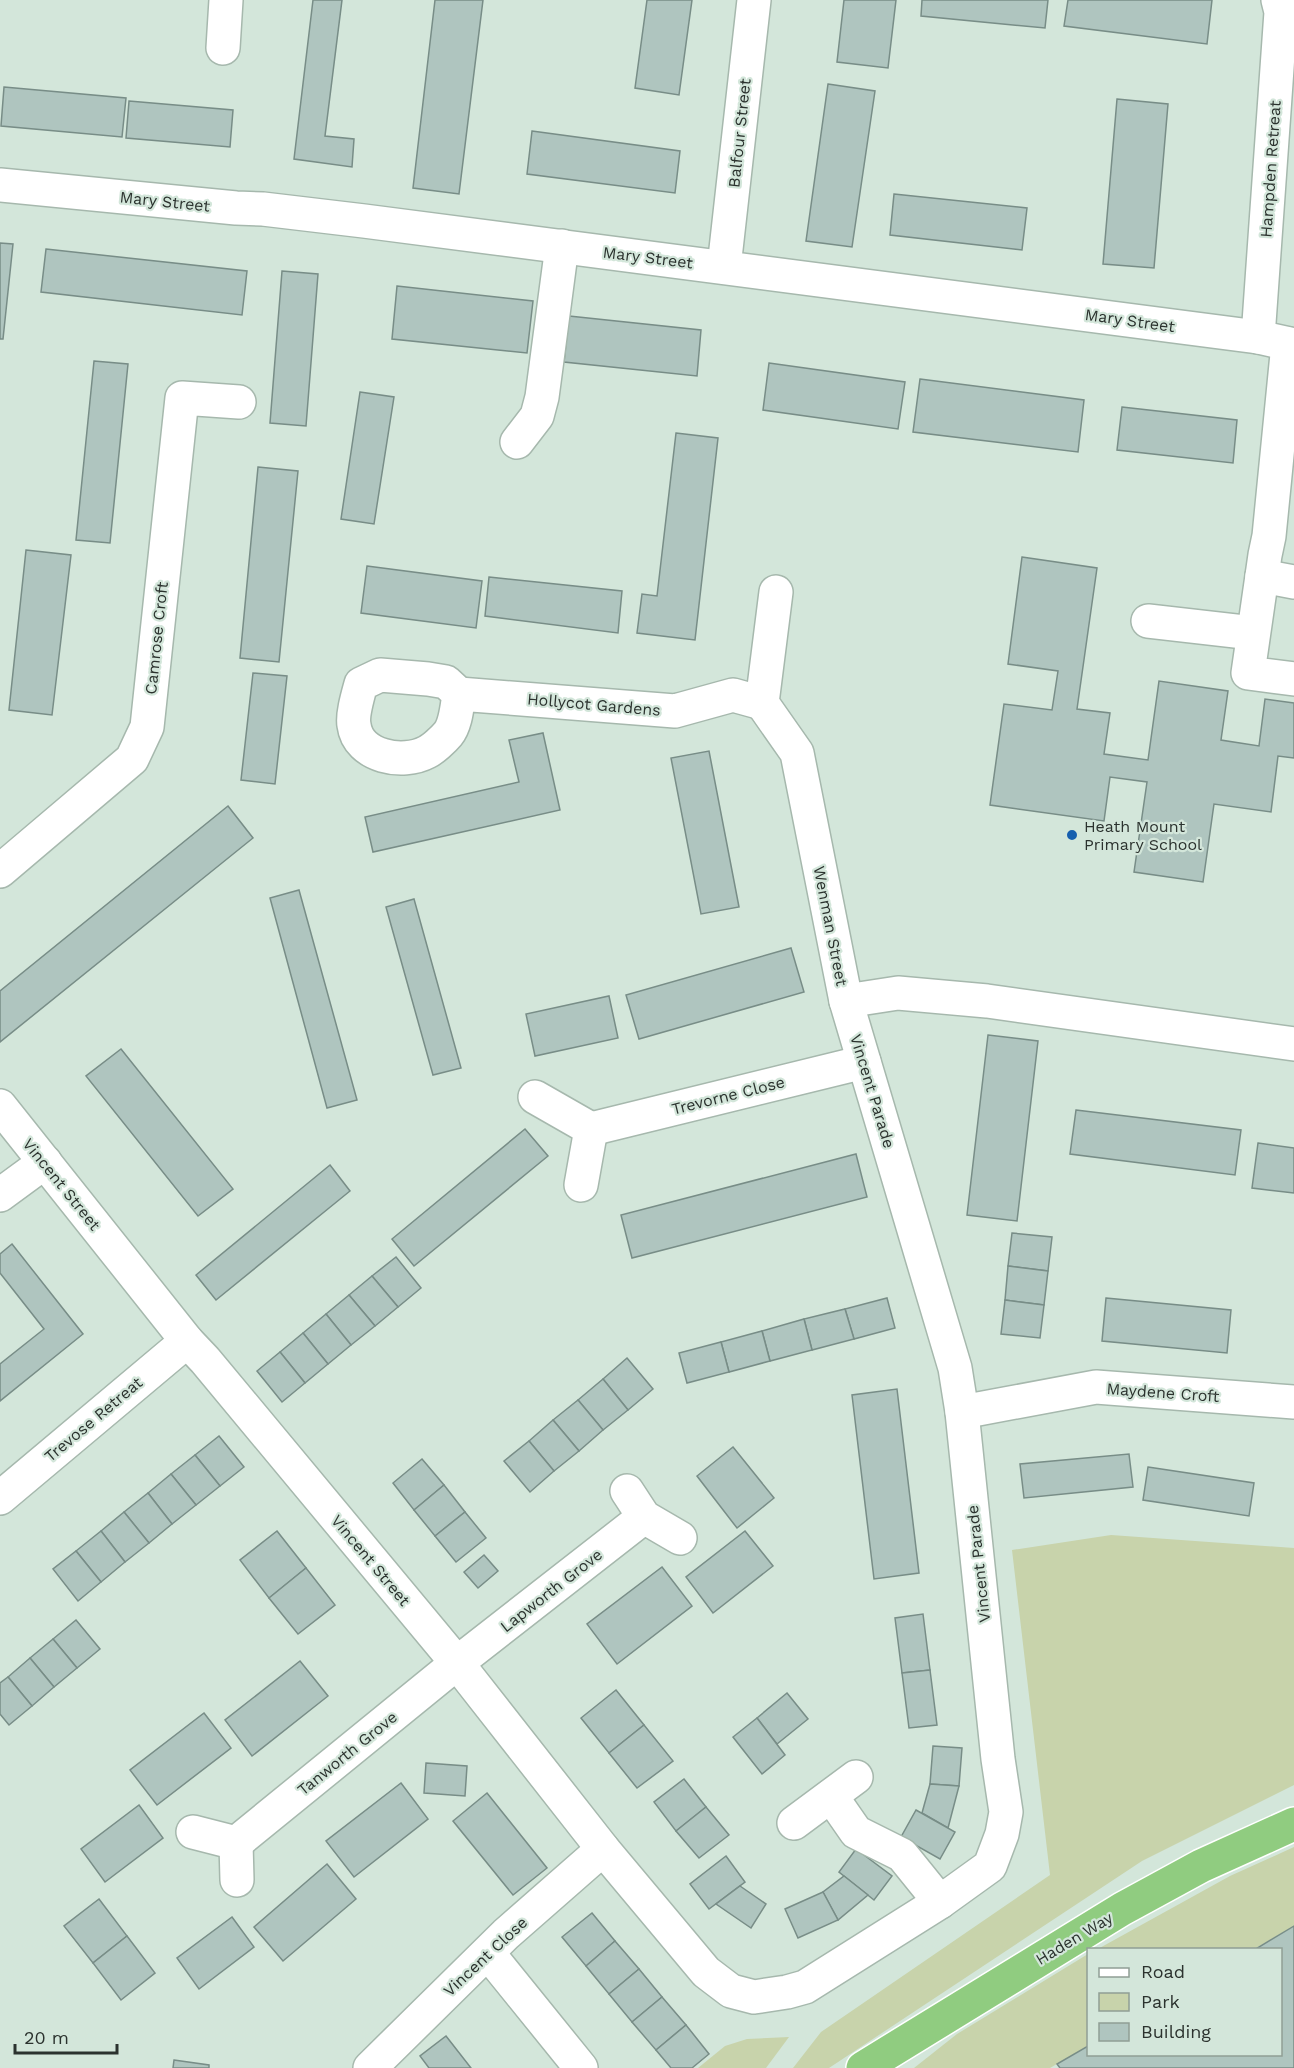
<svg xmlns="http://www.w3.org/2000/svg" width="1294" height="2068" viewBox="0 0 1294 2068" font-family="'Work Sans',sans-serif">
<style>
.green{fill:#c8d3ab}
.building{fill:#afc5bf;stroke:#788d87;stroke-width:1.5}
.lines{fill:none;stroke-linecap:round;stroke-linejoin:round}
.minor-casing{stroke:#a6b8ad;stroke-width:36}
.highway-casing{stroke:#fff;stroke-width:36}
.minor{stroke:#fff;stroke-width:33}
.highway{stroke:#90cc80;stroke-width:33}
.poi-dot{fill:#165fae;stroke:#d3e6da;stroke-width:2}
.labels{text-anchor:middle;stroke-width:4.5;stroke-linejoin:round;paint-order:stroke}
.street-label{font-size:16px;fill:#2b322e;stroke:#d3e6da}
.poi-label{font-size:16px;fill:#2b322e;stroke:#d3e6da;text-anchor:start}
</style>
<rect width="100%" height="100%" fill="#d3e6da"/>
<g class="green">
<polygon points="1111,1535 1294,1548 1294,1785 1142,1861 829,2068 793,2068 821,2032 1050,1875 1012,1550"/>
<polygon points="1294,1847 1294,1926 1254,1949 1096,1950 1230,1876"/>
<polygon points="1088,1954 1088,2046 1050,2068 914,2068 957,2034"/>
<polygon points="789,2037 766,2068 698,2068 725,2046 747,2039"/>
</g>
<g class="building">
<polygon points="313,0 342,0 325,136 354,139 352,167 294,159"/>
<polygon points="435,0 483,0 459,194 413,188"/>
<polygon points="647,0 692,0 679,95 635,88"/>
<polygon points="844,0 896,0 888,68 837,62"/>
<polygon points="922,0 1048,0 1045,28 921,16"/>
<polygon points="1068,0 1212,0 1207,44 1064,26"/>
<polygon points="828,84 875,91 852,247 806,241"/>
<polygon points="4,87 126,98 122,137 1,126"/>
<polygon points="1117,99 1168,104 1154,268 1103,264"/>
<polygon points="129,101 233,110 230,147 126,138"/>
<polygon points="532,131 680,151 675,193 527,174"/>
<polygon points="894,194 1027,208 1022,250 890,235"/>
<polygon points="0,243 13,244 3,339 0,339"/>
<polygon points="46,249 247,271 242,315 41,292"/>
<polygon points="282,271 318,274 306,426 270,423"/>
<polygon points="397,286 533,301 527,353 392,339"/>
<polygon points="569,316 701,330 697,376 564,362"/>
<polygon points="94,361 128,364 110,543 76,540"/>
<polygon points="769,363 905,382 898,429 763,410"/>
<polygon points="920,379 1084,400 1078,452 913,432"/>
<polygon points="360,392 394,397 374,524 341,519"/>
<polygon points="1122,407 1237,420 1233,463 1117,450"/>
<polygon points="676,433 718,438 695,640 637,633 642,594 657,596"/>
<polygon points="258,467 298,471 279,662 240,658"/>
<polygon points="26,550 71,555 52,715 9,710"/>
<polygon points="1022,557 1097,568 1077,709 1110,713 1104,754 1148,760 1159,681 1228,691 1221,740 1259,746 1265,699 1294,703 1294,758 1278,756 1271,812 1214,804 1203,882 1134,872 1147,782 1110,777 1104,821 990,805 1004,704 1052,710 1058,671 1008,664"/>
<polygon points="367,566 482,581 476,628 361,613"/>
<polygon points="489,577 622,591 618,633 485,616"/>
<polygon points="253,673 287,676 275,784 241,780"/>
<polygon points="543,733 560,810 373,852 365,817 519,782 509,740"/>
<polygon points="709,751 739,907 701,914 671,758"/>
<polygon points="228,806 253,838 0,1042 0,991"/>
<polygon points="299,890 357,1100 327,1108 270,898"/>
<polygon points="414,899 461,1068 433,1075 386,907"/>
<polygon points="791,948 804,992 639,1039 626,995"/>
<polygon points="609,996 618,1038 535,1056 526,1014"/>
<polygon points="988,1035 1038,1041 1017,1221 967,1215"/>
<polygon points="121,1049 233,1189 198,1216 86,1076"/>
<polygon points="1076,1110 1241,1130 1235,1175 1070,1154"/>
<polygon points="525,1129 548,1156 414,1266 392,1239"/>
<polygon points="1258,1143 1294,1148 1294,1193 1252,1188"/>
<polygon points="856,1154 867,1197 632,1258 621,1215"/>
<polygon points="330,1165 350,1191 216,1300 196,1275"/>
<polygon points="1012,1233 1052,1237 1048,1271 1008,1266"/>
<polygon points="12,1244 83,1334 0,1401 0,1364 44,1329 0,1273 0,1254"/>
<polygon points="396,1257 421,1288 398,1307 372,1276"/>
<polygon points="1008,1266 1048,1271 1044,1305 1005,1300"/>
<polygon points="372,1276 398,1307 375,1326 349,1295"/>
<polygon points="349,1295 375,1326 351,1345 326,1314"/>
<polygon points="887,1298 895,1328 854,1339 845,1309"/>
<polygon points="1106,1298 1231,1310 1227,1353 1102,1341"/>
<polygon points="1005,1300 1044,1305 1040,1338 1001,1334"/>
<polygon points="845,1309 854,1339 812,1350 804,1319"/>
<polygon points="326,1314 351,1345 328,1364 303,1333"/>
<polygon points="804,1319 812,1350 770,1361 762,1331"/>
<polygon points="762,1331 770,1361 729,1372 721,1342"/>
<polygon points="303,1333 328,1364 305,1383 280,1352"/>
<polygon points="721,1342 729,1372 687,1383 679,1353"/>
<polygon points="280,1352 305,1383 282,1402 257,1371"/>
<polygon points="627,1358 653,1389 628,1410 603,1379"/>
<polygon points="603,1379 628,1410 603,1430 578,1400"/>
<polygon points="897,1389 919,1573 874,1579 852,1395"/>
<polygon points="578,1400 603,1430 579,1451 553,1420"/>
<polygon points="553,1420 579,1451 554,1471 529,1441"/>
<polygon points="219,1436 244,1467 220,1486 195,1455"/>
<polygon points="529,1441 554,1471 530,1492 504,1461"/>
<polygon points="733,1447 774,1498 737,1528 697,1476"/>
<polygon points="1129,1454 1133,1487 1024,1498 1020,1464"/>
<polygon points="195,1455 220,1486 196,1505 171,1474"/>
<polygon points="422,1459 444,1485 414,1510 393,1483"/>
<polygon points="1148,1467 1254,1483 1249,1516 1143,1500"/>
<polygon points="171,1474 196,1505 172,1524 148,1493"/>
<polygon points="444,1485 465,1512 435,1536 414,1510"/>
<polygon points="148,1493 172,1524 149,1543 124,1512"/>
<polygon points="124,1512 149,1543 125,1562 101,1531"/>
<polygon points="465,1512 486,1538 456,1562 435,1536"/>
<polygon points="101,1531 125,1562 101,1582 76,1551"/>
<polygon points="277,1531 306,1568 269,1598 240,1560"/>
<polygon points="745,1531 773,1566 713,1613 686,1577"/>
<polygon points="76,1551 101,1582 78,1601 53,1569"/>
<polygon points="484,1555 498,1571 478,1588 464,1572"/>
<polygon points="662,1567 692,1606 617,1664 587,1624"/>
<polygon points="306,1568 335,1605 298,1634 269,1598"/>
<polygon points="923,1614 930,1670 902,1673 895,1618"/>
<polygon points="76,1620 100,1649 77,1668 53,1639"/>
<polygon points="53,1639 77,1668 54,1687 30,1658"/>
<polygon points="30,1658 54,1687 32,1706 8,1677"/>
<polygon points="300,1661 328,1696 252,1756 225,1720"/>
<polygon points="930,1670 937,1725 909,1728 902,1673"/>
<polygon points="8,1677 32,1706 9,1725 0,1714 0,1683"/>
<polygon points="616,1690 644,1725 609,1753 581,1718"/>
<polygon points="787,1693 808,1719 777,1744 757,1718"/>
<polygon points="204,1713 231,1748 157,1805 130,1770"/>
<polygon points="757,1718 785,1755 762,1774 733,1737"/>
<polygon points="644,1725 673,1761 637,1788 609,1753"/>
<polygon points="933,1746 962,1748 959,1786 930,1784"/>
<polygon points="426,1763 467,1766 465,1796 424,1793"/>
<polygon points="684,1779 706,1807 676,1831 654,1802"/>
<polygon points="401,1783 428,1819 354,1877 326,1841"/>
<polygon points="930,1784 959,1786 948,1828 922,1813"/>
<polygon points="487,1793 547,1868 513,1895 453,1821"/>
<polygon points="139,1805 163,1838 105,1882 81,1849"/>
<polygon points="706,1807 729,1835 699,1858 676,1831"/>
<polygon points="916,1810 955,1832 940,1859 901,1837"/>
<polygon points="856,1849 892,1876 874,1900 839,1872"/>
<polygon points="726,1856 745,1882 709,1909 690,1884"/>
<polygon points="327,1864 356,1899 283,1961 254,1927"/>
<polygon points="844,1876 868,1895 838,1920 823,1892"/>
<polygon points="740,1886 766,1904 751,1928 716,1904"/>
<polygon points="823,1892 838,1920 798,1938 785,1909"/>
<polygon points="99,1899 127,1936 93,1963 64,1926"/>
<polygon points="592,1913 615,1941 586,1966 562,1937"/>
<polygon points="232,1917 254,1947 199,1989 177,1958"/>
<polygon points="1294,1926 1294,2068 1060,2068 1057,2064 1088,2046 1088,2054 1280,2054 1280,1950 1254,1950"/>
<polygon points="127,1936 155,1973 121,2000 93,1963"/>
<polygon points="615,1941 639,1969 609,1994 586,1966"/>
<polygon points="639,1969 662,1997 632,2022 609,1994"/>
<polygon points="662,1997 686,2025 656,2050 632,2022"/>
<polygon points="686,2025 709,2054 692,2068 671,2068 656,2050"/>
<polygon points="446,2036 471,2068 429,2068 420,2056"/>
<polygon points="174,2060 209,2065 209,2068 173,2068"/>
</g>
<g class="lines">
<defs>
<g id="minor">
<polyline points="223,48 226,0"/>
<polyline points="0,185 236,208 263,209 364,221 1258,337 1294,345"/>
<polyline points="724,267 754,0"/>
<polyline points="1258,337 1281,12 1278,0"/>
<polyline points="1288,344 1269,536 1265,555 1248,673 1294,679"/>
<polyline points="517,442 537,416 542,397 562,246"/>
<polyline points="1262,576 1294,582"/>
<polyline points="776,592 762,703 797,753 846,1001 898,993 987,1001 1294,1044"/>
<polyline points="1148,621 1253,633"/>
<path d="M 459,694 L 446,682 L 428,679 L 380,675 L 361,684 C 358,695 352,715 354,725 C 358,757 403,765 427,752 C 433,749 443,740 448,734 C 456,724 457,706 459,694 L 675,711 L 733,695 L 762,703"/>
<polyline points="0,871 132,759 147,727 182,398 239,402"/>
<polyline points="535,1097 591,1129 581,1185"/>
<polyline points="0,1106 187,1341 205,1360 457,1663 603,1849 706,1972 731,1991 754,1997 787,1992 805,1987 940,1902 990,1866 1002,1834 1006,1812 998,1759 962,1412 955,1368 846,1001"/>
<polyline points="591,1129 864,1062"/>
<polyline points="0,1195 45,1162"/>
<polyline points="962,1412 1096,1387 1294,1402"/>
<polyline points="627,1491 644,1517 680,1538"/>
<polyline points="0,1498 187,1341"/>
<polyline points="831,1796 856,1832 902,1855 940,1902"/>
<polyline points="794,1823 856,1777"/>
<polyline points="193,1832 236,1843 237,1880"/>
<polyline points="236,1843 457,1663 644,1517"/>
<polyline points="488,1953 581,2068"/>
<polyline points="370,2068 506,1934 603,1849"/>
</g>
<polyline id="highway" points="863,2068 1122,1909 1201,1866 1294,1824"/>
</defs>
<use href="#minor" class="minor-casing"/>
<use href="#highway" class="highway-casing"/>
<use href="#minor" class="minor"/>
<use href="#highway" class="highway"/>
</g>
<circle class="poi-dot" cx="1072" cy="835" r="6"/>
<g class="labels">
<g class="street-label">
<text transform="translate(739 133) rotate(-84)" y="6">Balfour Street</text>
<text transform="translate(1270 169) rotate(-86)" y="6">Hampden Retreat</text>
<text transform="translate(165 201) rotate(6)" y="6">Mary Street</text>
<text transform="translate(648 257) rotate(7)" y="6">Mary Street</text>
<text transform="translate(1130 320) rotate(8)" y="6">Mary Street</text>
<text transform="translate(156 638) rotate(-84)" y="6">Camrose Croft</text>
<text transform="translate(594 704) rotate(5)" y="6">Hollycot Gardens</text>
<text transform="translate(831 926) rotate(79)" y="6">Wenman Street</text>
<text transform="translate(873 1091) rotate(73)" y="6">Vincent Parade</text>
<text transform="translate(728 1095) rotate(-14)" y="6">Trevorne Close</text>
<text transform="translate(62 1184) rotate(51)" y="6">Vincent Street</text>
<text transform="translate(1163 1392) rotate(4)" y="6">Maydene Croft</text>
<text transform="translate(93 1419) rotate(-40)" y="6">Trevose Retreat</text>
<text transform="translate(371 1560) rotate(50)" y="6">Vincent Street</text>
<text transform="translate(978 1564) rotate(-96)" y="6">Vincent Parade</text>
<text transform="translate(551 1590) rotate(-38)" y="6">Lapworth Grove</text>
<text transform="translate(347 1753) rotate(-39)" y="6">Tanworth Grove</text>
<text transform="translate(1074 1938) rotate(-31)" y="6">Haden Way</text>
<text transform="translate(485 1956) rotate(-43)" y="6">Vincent Close</text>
</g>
<g class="poi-label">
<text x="1084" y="832">Heath Mount<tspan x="1084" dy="18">Primary School</tspan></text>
</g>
</g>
<rect x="1087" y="1948" width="195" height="108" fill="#d3e6da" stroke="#909e95" stroke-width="1.5"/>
<rect x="1099" y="1968" width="30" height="9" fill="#ffffff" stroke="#909e95" stroke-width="1.5"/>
<text x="1141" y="1978" font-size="18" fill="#2b322e">Road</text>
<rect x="1099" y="1993" width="30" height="18" fill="#c8d3ab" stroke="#909e95" stroke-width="1.5"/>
<text x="1141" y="2008" font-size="18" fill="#2b322e">Park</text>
<rect x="1099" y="2023" width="30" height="18" fill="#afc5bf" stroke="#909e95" stroke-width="1.5"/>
<text x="1141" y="2038" font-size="18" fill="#2b322e">Building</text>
<path d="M15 2044v9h102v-9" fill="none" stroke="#2b322e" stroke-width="3"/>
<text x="24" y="2044" font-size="18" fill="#2b322e" stroke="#d3e6da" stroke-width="4.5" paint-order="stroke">20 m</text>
</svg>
